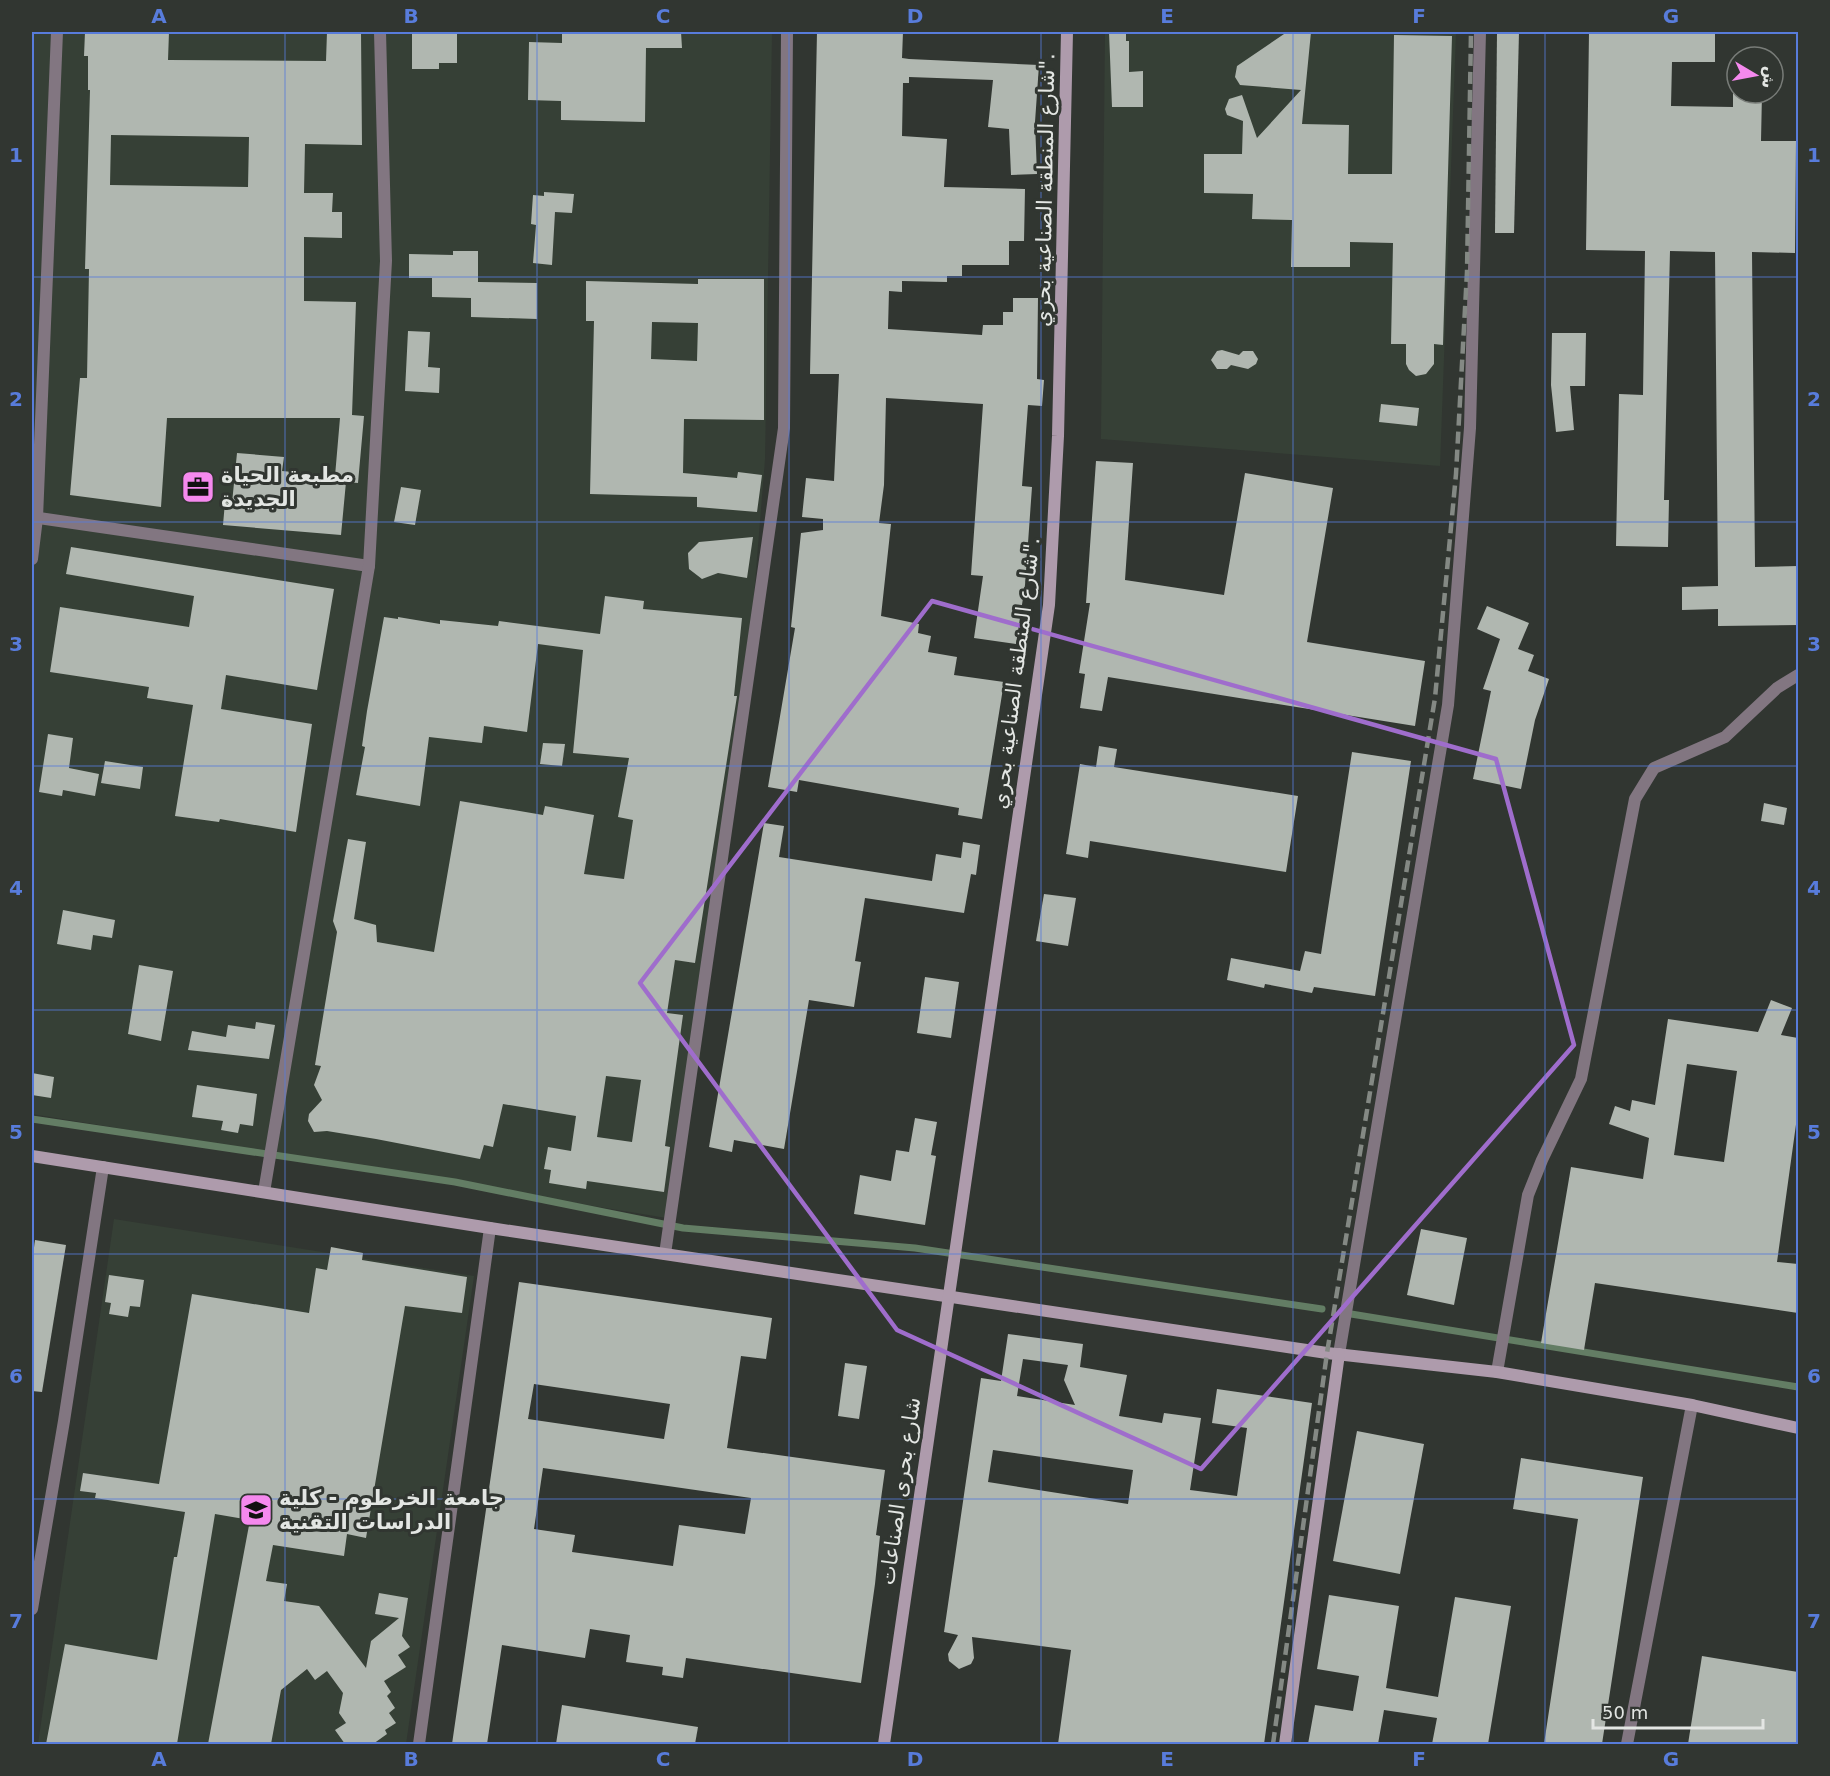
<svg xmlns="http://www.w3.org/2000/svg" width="1830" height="1776" viewBox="0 0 1830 1776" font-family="'DejaVu Sans','Noto Sans Arabic',sans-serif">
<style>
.built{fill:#364036}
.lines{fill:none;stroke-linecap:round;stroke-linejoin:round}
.stream{stroke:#637d64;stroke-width:7}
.building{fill:#b0b7b0;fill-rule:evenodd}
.lane{stroke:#827681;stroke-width:12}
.street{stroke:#827681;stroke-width:12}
.secondary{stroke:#ae9bac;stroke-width:12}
.rail{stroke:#848984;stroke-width:4.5;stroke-dasharray:12 6;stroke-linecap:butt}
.marked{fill:none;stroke:#9f6dcc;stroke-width:4.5;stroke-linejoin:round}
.grid{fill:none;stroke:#587cdb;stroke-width:1.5;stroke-opacity:0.55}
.labels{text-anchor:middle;stroke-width:6;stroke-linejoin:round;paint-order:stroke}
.street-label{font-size:21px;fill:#e3e6e3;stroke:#313631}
.poi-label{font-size:21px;font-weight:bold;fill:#e3e6e3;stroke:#313631;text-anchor:start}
.neatline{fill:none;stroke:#587cdb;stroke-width:2}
.grid-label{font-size:20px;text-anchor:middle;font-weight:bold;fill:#587cdb}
</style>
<rect width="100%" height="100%" fill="#313631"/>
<g class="built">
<polygon points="32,32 772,32 765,459 749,657 673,1219 32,1114"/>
<polygon points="1105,32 1456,32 1440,466 1101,439"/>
<polygon points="114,1219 474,1276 406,1744 38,1744"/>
</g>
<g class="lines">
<g class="stream">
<polyline points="32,1119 455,1182 683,1228 915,1248 1322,1309"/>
<polyline points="1345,1313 1798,1387"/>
</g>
</g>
<g class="building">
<path d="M 85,32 L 169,32 L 168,60 L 326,61 L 327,32 L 361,32 L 362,145 L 305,144 L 304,193 L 333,193 L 332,212 L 342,212 L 342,238 L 304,237 L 304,301 L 356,302 L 352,415 L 364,416 L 358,483 L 346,482 L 341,535 L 223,525 L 225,502 L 232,503 L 237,453 L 284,457 L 282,471 L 335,476 L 340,418 L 167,418 L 161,507 L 70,495 L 80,378 L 87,378 L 89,269 L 85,269 L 90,90 L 88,90 L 88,56 L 84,56 ZM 111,135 L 249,137 L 248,187 L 110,185 Z"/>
<polygon points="412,32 457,32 457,63 439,63 439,69 412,69"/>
<polygon points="562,32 681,32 682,48 646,48 645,122 561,120 561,101 528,100 529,42 562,43"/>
<polygon points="817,32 903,32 902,58 909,59 1039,65 1035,122 1037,174 1011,175 1009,129 988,127 993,80 909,77 909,83 903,83 902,136 947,139 944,187 1025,189 1024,241 1009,241 1009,265 962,265 962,276 947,276 947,282 902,281 902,292 889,291 888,329 982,335 983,325 1003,325 1003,312 1013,312 1013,298 1038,298 1037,379 1044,380 1042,406 1028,405 1022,486 1032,487 1025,585 1016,644 974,638 983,576 971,575 983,404 886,398 884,485 879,523 891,524 881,616 919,624 918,633 931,636 928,652 957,657 954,675 1004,682 982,819 958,815 959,808 799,780 797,792 768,787 795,628 791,627 801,533 823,530 823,519 802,517 806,478 834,481 839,374 810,374"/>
<polygon points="1109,32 1126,32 1126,41 1129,41 1129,72 1143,71 1143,107 1112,107"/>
<polygon points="1287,32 1311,32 1302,124 1349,125 1348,174 1392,174 1394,35 1452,36 1443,345 1434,344 1434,364 1426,374 1416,376 1409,370 1406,364 1406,344 1391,344 1393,243 1350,242 1350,267 1291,267 1292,220 1252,219 1253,194 1204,193 1204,154 1242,154 1243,121 1227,115 1225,109 1229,99 1242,95 1257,138 1301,90 1240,85 1235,77 1237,66"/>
<polygon points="1497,32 1519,32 1514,233 1495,233"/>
<polygon points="1589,32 1715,32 1715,62 1672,62 1671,106 1733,107 1733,93 1762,93 1761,141 1796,141 1795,253 1752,252 1755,567 1798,566 1798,625 1718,626 1718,609 1682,610 1682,587 1718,586 1715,252 1670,251 1664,500 1669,500 1668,547 1616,546 1619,394 1643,395 1645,251 1586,250"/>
<polygon points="544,192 574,194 572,213 555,212 552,265 533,263 536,225 531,224 533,195 544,196"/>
<polygon points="453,251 478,251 478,282 537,283 537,319 471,317 471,298 432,297 432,278 409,278 409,254 453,255"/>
<path d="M 698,279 L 764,279 L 764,420 L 684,419 L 683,473 L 737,478 L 738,472 L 762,475 L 757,512 L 697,507 L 697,497 L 590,494 L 594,321 L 586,321 L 586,281 L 698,284 ZM 652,322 L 698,323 L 697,361 L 651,359 Z"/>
<polygon points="408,331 430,332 428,367 440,368 439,393 405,391"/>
<polygon points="1552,333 1586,333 1585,386 1570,386 1574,430 1556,432 1551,385"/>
<polygon points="1222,350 1239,355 1243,351 1253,351 1258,359 1256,364 1248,369 1231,365 1227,369 1217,369 1211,360 1217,351"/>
<polygon points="1381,404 1419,408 1417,426 1379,422"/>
<polygon points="1096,461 1133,463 1125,580 1224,595 1245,473 1333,488 1307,642 1425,661 1415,726 1108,677 1102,711 1080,708 1085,674 1079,673 1090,603 1086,603"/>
<polygon points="401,487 421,490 415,525 394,522"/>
<polygon points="753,537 747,578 718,573 702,579 689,569 688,553 699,542"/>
<polygon points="71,547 334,589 317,690 226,675 221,709 312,724 296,832 220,819 219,822 175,816 193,705 147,698 149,687 50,672 60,607 189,627 194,596 66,574"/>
<path d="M 605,596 L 644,601 L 643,609 L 742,618 L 734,696 L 737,696 L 695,963 L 675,960 L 667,1013 L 683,1015 L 665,1146 L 670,1147 L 664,1192 L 587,1181 L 586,1189 L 549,1183 L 551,1170 L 544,1169 L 548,1147 L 571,1151 L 576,1116 L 503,1104 L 493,1147 L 484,1145 L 480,1159 L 376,1139 L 327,1131 L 314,1132 L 308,1121 L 309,1114 L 322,1100 L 314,1085 L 321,1066 L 315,1065 L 337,932 L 333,921 L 348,839 L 366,842 L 354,919 L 376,925 L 377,942 L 434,952 L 460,801 L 543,815 L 545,806 L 594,815 L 584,874 L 624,879 L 633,820 L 618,817 L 629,758 L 573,753 L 583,650 L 538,644 L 527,732 L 484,726 L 482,743 L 429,737 L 420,806 L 356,795 L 365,747 L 362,746 L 367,711 L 384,617 L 398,619 L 398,617 L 440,624 L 440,620 L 498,626 L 499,621 L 600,634 ZM 606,1076 L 641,1080 L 632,1142 L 597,1137 Z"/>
<polygon points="1487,606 1529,623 1518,649 1534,655 1528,671 1549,679 1535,720 1521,789 1473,779 1491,691 1483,689 1500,639 1477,629"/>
<polygon points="48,734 73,738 69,768 99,774 95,796 63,790 62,796 39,792"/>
<polygon points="543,743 565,744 562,766 540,764"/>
<polygon points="1099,746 1117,749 1114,767 1298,796 1286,872 1090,841 1088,858 1066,854 1080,764 1096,767"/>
<polygon points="1352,752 1411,761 1375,996 1314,987 1312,993 1265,984 1264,988 1227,980 1231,958 1300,971 1305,951 1321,954"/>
<polygon points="105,761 143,767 140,789 101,783"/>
<polygon points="1764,803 1787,808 1784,825 1761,821"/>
<polygon points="764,823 784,826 779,857 932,881 936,854 961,858 963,842 980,845 976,875 971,874 964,913 865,898 855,961 861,962 854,1007 809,1000 784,1149 734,1140 732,1152 709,1147"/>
<polygon points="1044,894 1076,898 1068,946 1036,941"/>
<polygon points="63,910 115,920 112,938 93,935 91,950 57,944"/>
<polygon points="139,965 173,971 161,1041 128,1034"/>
<polygon points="925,977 959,982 951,1038 917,1033"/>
<path d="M 1771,1000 L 1792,1008 L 1781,1035 L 1798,1038 L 1798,1110 L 1777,1262 L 1798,1264 L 1798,1313 L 1595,1283 L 1584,1350 L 1541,1343 L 1571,1167 L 1643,1179 L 1649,1138 L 1609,1124 L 1615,1106 L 1630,1111 L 1632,1100 L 1655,1105 L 1668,1019 L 1758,1032 ZM 1687,1064 L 1737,1071 L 1724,1162 L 1674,1155 Z"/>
<polygon points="256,1022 275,1025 269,1059 188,1050 192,1031 226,1037 228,1025 255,1029"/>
<polygon points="32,1073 54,1077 51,1098 32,1095"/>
<polygon points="197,1085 257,1094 253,1126 240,1124 238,1133 221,1130 223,1121 192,1117"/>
<polygon points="915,1118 937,1122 931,1155 936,1156 925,1225 854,1214 860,1175 891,1181 896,1150 909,1152"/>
<polygon points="1421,1229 1467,1238 1454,1305 1407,1295"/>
<polygon points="35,1240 66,1245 42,1392 32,1391 32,1262"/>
<polygon points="331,1247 363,1253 362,1260 467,1277 462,1313 405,1306 366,1538 347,1534 344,1556 273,1545 266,1581 287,1584 284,1601 319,1606 366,1668 371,1641 399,1618 375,1614 379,1593 408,1598 402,1636 410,1647 398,1655 406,1667 384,1681 391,1692 387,1696 395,1708 389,1713 396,1723 385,1730 387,1734 373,1744 345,1744 335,1730 346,1723 339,1713 343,1693 327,1671 315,1680 307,1669 281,1690 271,1744 208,1744 250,1520 215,1514 177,1744 46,1744 65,1644 157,1660 174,1557 177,1557 185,1512 95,1498 96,1493 80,1491 83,1473 159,1484 192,1294 309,1313 316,1268 327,1270"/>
<polygon points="109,1275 144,1280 140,1307 130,1306 128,1317 109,1314 111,1303 105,1302"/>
<path d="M 519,1282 L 772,1318 L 766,1359 L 741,1356 L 727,1448 L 885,1470 L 876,1535 L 880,1536 L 875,1584 L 861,1683 L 686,1658 L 683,1678 L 662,1675 L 663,1667 L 626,1662 L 630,1635 L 590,1629 L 585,1658 L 502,1645 L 487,1744 L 452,1744 ZM 534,1384 L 670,1404 L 664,1439 L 528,1419 ZM 543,1468 L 751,1498 L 745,1534 L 679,1525 L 673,1566 L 572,1552 L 575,1535 L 534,1529 Z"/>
<path d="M 1008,1334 L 1083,1344 L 1080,1367 L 1127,1375 L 1119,1416 L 1162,1423 L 1164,1413 L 1201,1418 L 1190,1490 L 1237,1496 L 1247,1428 L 1212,1423 L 1217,1389 L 1312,1403 L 1264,1744 L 1058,1744 L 1071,1650 L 972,1637 L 974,1658 L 971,1664 L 959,1669 L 949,1661 L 948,1654 L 958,1635 L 944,1632 L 981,1378 L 1001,1381 ZM 1023,1359 L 1068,1365 L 1064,1380 L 1075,1405 L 1017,1396 ZM 993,1450 L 1133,1470 L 1128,1504 L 988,1482 Z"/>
<polygon points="845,1363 867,1366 859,1419 838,1416"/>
<polygon points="1357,1431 1424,1444 1400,1574 1333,1561"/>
<polygon points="1521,1458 1643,1477 1602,1744 1544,1744 1578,1519 1513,1509"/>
<polygon points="1329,1595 1399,1606 1386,1688 1438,1697 1455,1597 1511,1606 1488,1744 1432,1744 1437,1718 1384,1710 1378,1744 1308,1744 1315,1705 1353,1711 1359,1676 1317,1669"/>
<polygon points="1702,1656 1798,1672 1798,1744 1688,1744"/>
<polygon points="562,1705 698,1727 695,1744 556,1744"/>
</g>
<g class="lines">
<g class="lane">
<polyline points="32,517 369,566"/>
<polyline points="32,559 37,518 57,32"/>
<polyline points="264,1192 369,566 386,261 380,32"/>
<polyline points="665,1254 784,428 787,32"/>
<polyline points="1339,1354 1448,705 1470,428 1480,32"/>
<polyline points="1497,1372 1528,1195 1542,1160 1581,1079 1635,799 1654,768 1725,737 1777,688 1798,675"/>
<polyline points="32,1609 64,1421 103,1167"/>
<polyline points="1627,1744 1692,1405"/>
</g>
<polyline class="street" points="419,1744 490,1228"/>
<g class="secondary">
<polyline points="32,1156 490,1228 1327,1353 1497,1372 1692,1405 1798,1428"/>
<polyline points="884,1744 1049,605 1058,436 1067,32"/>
<polyline points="1285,1744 1339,1354"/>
</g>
<polyline class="rail" points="1273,1744 1327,1353 1435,698 1456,474 1467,272 1471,32"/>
</g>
<path class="marked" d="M 932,601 L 1496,759 L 1574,1045 L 1201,1469 L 897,1330 L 640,983 Z"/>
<path class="grid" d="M 285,32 L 285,1744M 537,32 L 537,1744M 789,32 L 789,1744M 1041,32 L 1041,1744M 1293,32 L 1293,1744M 1545,32 L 1545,1744M 32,277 L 1798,277M 32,522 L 1798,522M 32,766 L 1798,766M 32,1010 L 1798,1010M 32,1254 L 1798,1254M 32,1499 L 1798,1499"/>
<defs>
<symbol id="office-square" viewBox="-11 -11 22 22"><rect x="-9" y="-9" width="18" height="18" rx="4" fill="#f589ee" stroke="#313631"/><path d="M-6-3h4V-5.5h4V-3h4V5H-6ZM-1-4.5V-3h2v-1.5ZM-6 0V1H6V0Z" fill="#111"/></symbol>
<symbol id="university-square" viewBox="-11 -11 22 22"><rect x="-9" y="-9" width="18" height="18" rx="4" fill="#f589ee" stroke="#313631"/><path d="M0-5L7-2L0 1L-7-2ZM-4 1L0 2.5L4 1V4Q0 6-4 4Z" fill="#111"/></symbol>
</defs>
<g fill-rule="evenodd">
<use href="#office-square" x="179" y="468" width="38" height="38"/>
<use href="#university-square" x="237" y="1491" width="38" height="38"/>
</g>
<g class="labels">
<g class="street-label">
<text transform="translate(1045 190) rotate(-89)" y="7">شارع المنطقة الصناعية بحري".</text>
<text transform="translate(1016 673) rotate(-83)" y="7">شارع المنطقة الصناعية بحري".</text>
<text transform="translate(900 1491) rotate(-82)" y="7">شارع بحرى الصناعات</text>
</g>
<g class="poi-label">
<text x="221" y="482">مطبعة الحياة<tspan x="221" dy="24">الجديدة</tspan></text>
<text x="279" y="1505">جامعة الخرطوم - كلية<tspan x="279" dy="24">الدراسات التقنية</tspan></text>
</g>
</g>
<rect width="1830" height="1776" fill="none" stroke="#313631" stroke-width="66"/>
<g transform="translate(1755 75) rotate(100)"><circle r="28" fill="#313631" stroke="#787c78" stroke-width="1.5"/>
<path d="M0-4.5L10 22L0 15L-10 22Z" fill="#f589ee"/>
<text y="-9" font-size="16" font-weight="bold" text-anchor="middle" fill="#e3e6e3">ش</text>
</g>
<path d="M1593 1719v9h170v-9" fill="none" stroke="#e3e6e3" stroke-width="3"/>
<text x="1602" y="1719" font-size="18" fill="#e3e6e3" stroke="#313631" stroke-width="4.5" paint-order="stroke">50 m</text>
<rect x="33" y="33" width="1764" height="1710" class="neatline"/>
<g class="grid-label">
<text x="159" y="23">A</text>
<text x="411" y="23">B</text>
<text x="663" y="23">C</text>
<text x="915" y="23">D</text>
<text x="1167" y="23">E</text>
<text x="1419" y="23">F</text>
<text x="1671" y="23">G</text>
<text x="16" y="162">1</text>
<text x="1814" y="162">1</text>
<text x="16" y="406">2</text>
<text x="1814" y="406">2</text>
<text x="16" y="651">3</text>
<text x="1814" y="651">3</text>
<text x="16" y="895">4</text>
<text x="1814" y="895">4</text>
<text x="16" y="1139">5</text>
<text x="1814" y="1139">5</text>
<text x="16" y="1383">6</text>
<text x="1814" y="1383">6</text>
<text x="16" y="1628">7</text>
<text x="1814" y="1628">7</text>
<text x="159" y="1766">A</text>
<text x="411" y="1766">B</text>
<text x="663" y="1766">C</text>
<text x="915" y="1766">D</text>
<text x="1167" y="1766">E</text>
<text x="1419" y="1766">F</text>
<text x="1671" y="1766">G</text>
</g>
</svg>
